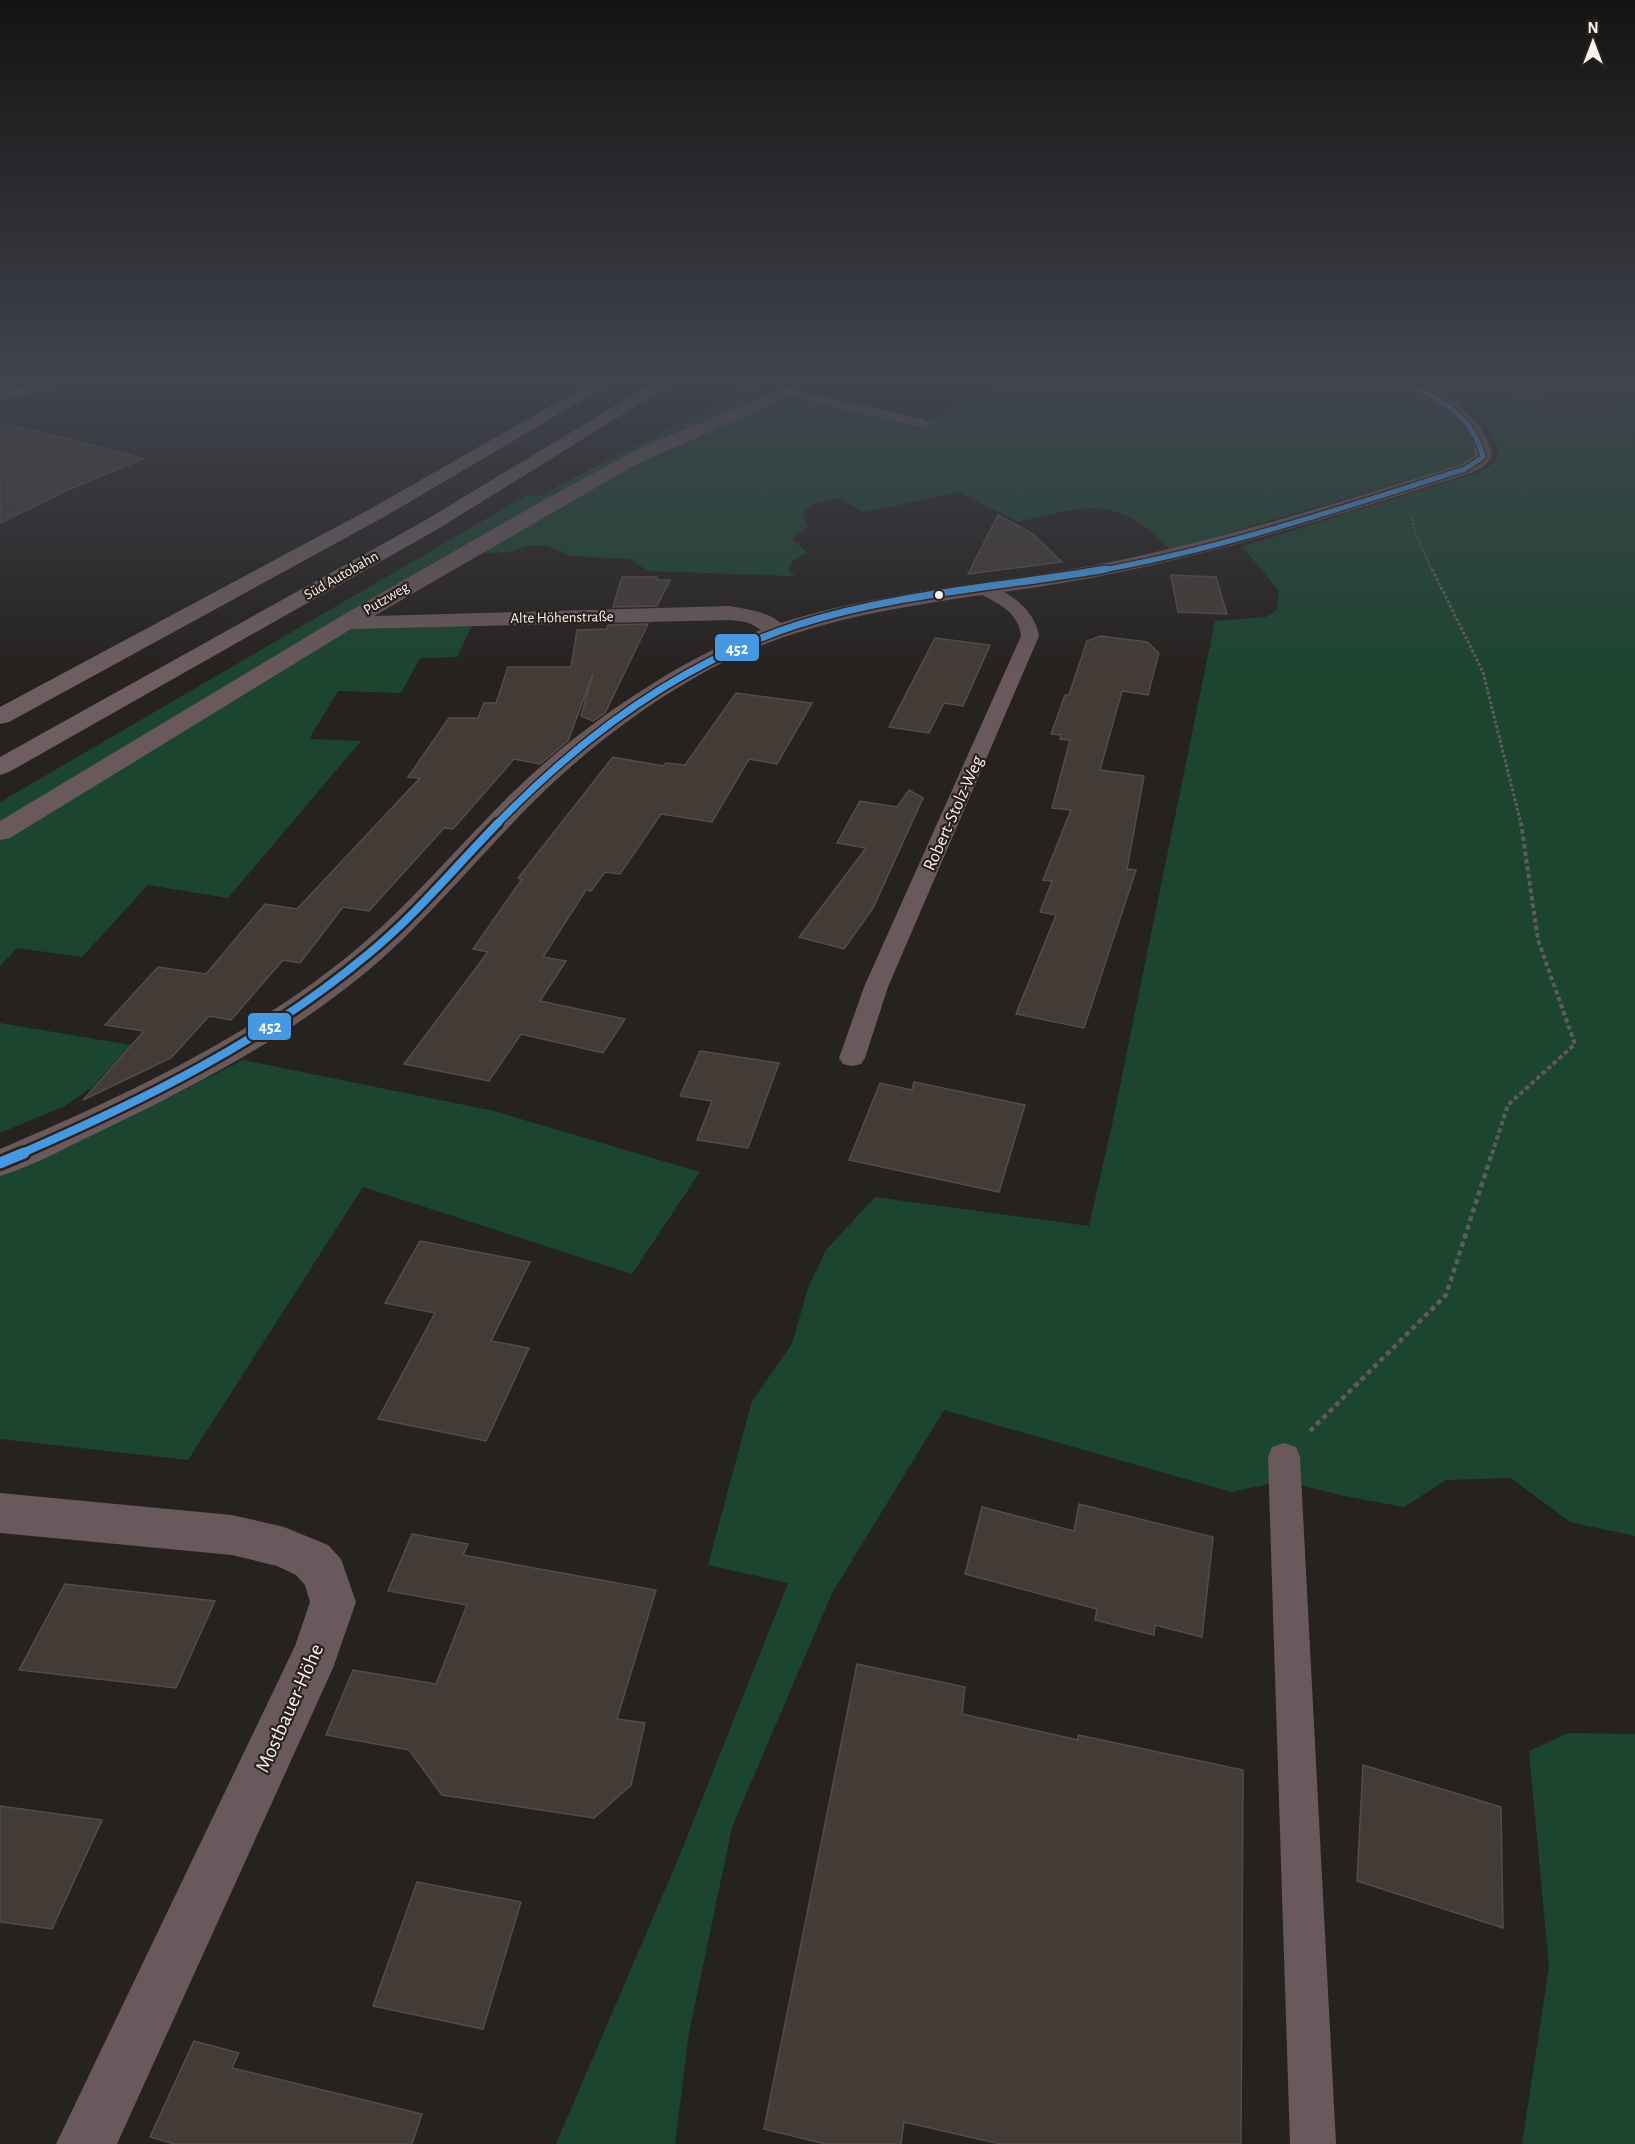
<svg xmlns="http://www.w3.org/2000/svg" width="1635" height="2144" viewBox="0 0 1635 2144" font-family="'Alegreya Sans',sans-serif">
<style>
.green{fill:#1c4530}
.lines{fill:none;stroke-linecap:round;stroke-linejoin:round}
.stream{fill:#1f5a59;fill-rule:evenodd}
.building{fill:#433b36;stroke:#514d4a;stroke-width:1.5}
.path-far3{stroke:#625959;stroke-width:2;stroke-dasharray:2 1.5;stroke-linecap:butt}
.path-far2{stroke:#625959;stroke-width:3;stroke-dasharray:3 2;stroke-linecap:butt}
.path-far1{stroke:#625959;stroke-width:4;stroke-dasharray:4.5 3;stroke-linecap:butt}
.path{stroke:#625959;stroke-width:4.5;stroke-dasharray:5 4;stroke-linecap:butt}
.service{fill:#69585c;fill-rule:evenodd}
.minor{fill:#69585c;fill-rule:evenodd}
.tertiary{fill:#69585c;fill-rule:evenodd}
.motorway{fill:#6f5e61;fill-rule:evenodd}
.bus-1-far3-casing{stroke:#2a211c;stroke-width:8}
.bus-1-far2-casing{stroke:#2a211c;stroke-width:10}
.bus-1-far1-casing{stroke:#2a211c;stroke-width:13}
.bus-1-casing{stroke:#2a211c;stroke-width:16}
.bus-1-far3{stroke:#4699e1;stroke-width:5}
.bus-1-far2{stroke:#4699e1;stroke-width:7}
.bus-1-far1{stroke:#4699e1;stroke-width:8}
.bus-1{stroke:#4699e1;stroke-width:11}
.bus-dot{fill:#f9f3ef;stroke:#2a211c;stroke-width:2}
.labels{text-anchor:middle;stroke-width:4.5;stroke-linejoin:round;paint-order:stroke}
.far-street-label{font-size:15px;fill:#f9f3ef;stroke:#2a211c}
.street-label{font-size:18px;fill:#f9f3ef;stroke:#2a211c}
.near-street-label{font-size:21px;fill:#f9f3ef;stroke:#2a211c}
.line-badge{stroke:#2a211c;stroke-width:2}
.badge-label{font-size:16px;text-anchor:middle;font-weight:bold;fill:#fff}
</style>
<rect width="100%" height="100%" fill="#262220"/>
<g class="green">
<path d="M 977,375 L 1377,375 L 1444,408 L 1467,428 L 1473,443 L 1473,456 L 1458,466 L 1170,550 C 1118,494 1086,505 1019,522 L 959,492 L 864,512 L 837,498 L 812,504 L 803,514 L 808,527 L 792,539 L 807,552 L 793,561 L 788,570 L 795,576 L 648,571 L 630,559 L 572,556 L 547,546 L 527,546 L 510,552 L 470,554 L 635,461 L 785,399 L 805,399 L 922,425 L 981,389 L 1004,387 L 983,383 Z"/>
<path d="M 1398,375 L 1605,375 L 1635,383 L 1635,1536 L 1570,1522 L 1511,1478 L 1446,1480 L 1404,1507 L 1349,1497 L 1283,1481 L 1231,1492 L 944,1410 L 832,1593 L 732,1827 L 689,2033 L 675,2144 L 556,2144 L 682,1850 L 788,1583 L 708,1565 L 752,1401 L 792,1344 L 808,1288 L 826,1250 L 875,1197 L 1089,1226 L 1112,1125 L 1215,621 L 1266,617 L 1277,610 L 1279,591 L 1242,546 L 1477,473 L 1490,466 L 1497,459 C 1502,413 1431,391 1398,375 Z"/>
<polygon points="748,386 769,390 771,395 682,434 0,825 0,802 527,495 539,496 706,410 740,387"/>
<polygon points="473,623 457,657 420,658 401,693 338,691 309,739 361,741 228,898 148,885 82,957 17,948 0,966 0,839 351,624"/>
<polygon points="0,1023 131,1045 92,1087 65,1106 0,1133"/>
<polygon points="243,1060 494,1111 700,1172 632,1274 363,1187 188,1460 0,1439 0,1172 176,1094"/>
<polygon points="1568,1733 1635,1734 1635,2144 1522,2144 1549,1967 1529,1751"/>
</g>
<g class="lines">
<polygon class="stream" points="31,375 42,375 0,388 0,384"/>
</g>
<g class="building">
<polygon points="0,423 78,441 143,459 70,489 0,523"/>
<polygon points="998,515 1032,533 1062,562 968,574"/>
<polygon points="1171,575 1216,577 1227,614 1178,612"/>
<polygon points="622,577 657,577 657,580 670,580 657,606 613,607"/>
<polygon points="648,624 605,713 593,721 581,716 593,674 568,741 540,764 514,759 453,829 444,828 369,911 343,907 300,963 283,960 231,1020 209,1016 171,1058 83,1100 144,1031 105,1025 158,967 206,974 265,904 297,909 420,778 408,777 449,718 478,718 484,703 496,703 508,667 571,667 577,630 607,629 608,625"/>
<polygon points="1101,636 1147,642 1159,653 1148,695 1122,691 1100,770 1144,776 1127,869 1136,870 1084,1028 1016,1014 1056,915 1040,912 1052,881 1043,880 1071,810 1052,808 1070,740 1060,739 1061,735 1051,734 1065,695 1069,695 1087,641"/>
<polygon points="935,638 990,645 963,706 944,703 929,733 889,727"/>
<polygon points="736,693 812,703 777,764 749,759 712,822 661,814 620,874 605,872 591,891 586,890 543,957 566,961 540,1001 625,1019 603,1053 521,1034 489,1081 404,1064 488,952 473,949 522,879 518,878 613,757 663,766 666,763 685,765"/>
<polygon points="909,790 923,798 873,908 844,949 799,937 866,848 837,843 860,801 897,807"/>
<polygon points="700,1051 779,1063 748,1148 697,1140 712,1101 680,1096"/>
<polygon points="914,1082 1025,1105 999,1192 849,1160 880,1083 912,1090"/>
<polygon points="420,1241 530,1262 491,1341 529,1348 486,1441 378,1419 435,1313 385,1303"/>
<polygon points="1079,1504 1213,1537 1202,1637 1155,1625 1154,1635 1095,1620 1097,1609 965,1574 982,1507 1074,1531"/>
<polygon points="412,1534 468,1544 463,1555 656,1590 617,1719 645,1723 631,1785 594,1818 442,1795 409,1750 326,1735 353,1670 436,1684 467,1605 388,1591"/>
<polygon points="65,1584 215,1601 176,1688 19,1670"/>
<polygon points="857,1664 965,1687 962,1714 1078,1740 1078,1735 1243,1770 1241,2144 1000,2144 904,2122 901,2144 825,2144 764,2129"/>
<polygon points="1363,1765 1501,1807 1503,1928 1357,1881"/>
<polygon points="0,1806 102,1820 52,1929 0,1922"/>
<polygon points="417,1882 521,1902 483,2029 373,2006"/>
<polygon points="194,2041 239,2053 232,2068 422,2114 412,2144 174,2144 150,2137"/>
</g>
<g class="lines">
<g class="path-far3">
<polyline points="712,375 735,380"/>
<polyline points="1477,388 1560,403 1619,418 1635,419"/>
<polyline points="1412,516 1414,530 1432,571"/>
</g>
<polyline class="path-far2" points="1432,569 1483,672 1521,824"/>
<polyline class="path-far1" points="1492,1154 1508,1105 1575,1044 1538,940 1521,823"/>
<polyline class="path" points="1310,1431 1446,1295 1492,1153"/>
<g class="service">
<polygon points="68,375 89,375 87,378 0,401 0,393"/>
<polygon points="787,388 925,420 932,424 925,428 783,395 781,392 783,389"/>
<path d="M 981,583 C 1007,589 1035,609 1039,636 L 888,987 L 865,1058 L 861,1064 L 852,1066 L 843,1064 L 839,1058 L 864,987 L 1021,636 C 1018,610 996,603 975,591 L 973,588 L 975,585 Z"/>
<polygon points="1284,1443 1296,1447 1300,1457 1336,2144 1290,2144 1268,1457 1272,1447"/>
</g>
<g class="minor">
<path d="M 787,387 L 793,389 L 795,392 L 793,395 L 635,465 L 374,616 L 730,606 C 750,610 775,612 787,630 L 784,635 C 769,638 763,630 751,624 C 745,621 737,621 730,620 L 351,629 L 10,838 L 0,840 L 0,821 L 338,618 L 542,501 L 642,447 Z"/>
<polygon points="0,1493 232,1515 284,1527 328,1545 341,1559 356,1602 333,1668 117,2144 56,2144 295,1646 310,1602 305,1585 296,1575 277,1566 232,1555 0,1533"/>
</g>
<g class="tertiary">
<path d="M 1377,375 C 1421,375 1487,409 1492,457 L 1483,467 L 1471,473 C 1354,510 1237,548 1116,573 C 978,602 839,601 710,669 C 644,705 583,752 530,805 C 487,849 447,896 403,939 C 318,1021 213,1077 107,1128 C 72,1144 37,1165 0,1176 L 0,1149 C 123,1097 258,1033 360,946 C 414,900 460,844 511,794 C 564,742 626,697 691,661 C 822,590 972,590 1116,561 C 1232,537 1345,500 1459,465 L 1474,456 C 1474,451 1474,446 1473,442 C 1464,411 1406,391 1379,378 Z"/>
<polygon points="1612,375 1635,375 1635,384 1614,378"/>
</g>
<g class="motorway">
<polygon points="605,375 625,375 384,517 9,722 0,724 0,707 370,509"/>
<polygon points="666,375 686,375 438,529 9,772 0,775 0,757 424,521"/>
</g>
<defs>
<path id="bus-1-far3" d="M 1097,571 C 1223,549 1344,507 1465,469 L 1483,457 C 1471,407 1428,394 1385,375"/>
<path id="bus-1-far2" d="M 497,824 C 582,736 680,663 797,625 C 896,593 1004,587 1106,569"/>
<path id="bus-1-far1" d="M 20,1154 C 142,1101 264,1041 367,955 C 415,916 455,867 498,823"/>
<polyline id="bus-1" points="0,1163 24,1153"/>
</defs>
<use href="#bus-1-far3" class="bus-1-far3-casing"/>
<use href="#bus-1-far2" class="bus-1-far2-casing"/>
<use href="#bus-1-far1" class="bus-1-far1-casing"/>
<use href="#bus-1" class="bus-1-casing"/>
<use href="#bus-1-far3" class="bus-1-far3"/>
<use href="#bus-1-far2" class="bus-1-far2"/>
<use href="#bus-1-far1" class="bus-1-far1"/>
<use href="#bus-1" class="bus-1"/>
</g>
<linearGradient id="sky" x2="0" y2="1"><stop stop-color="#151312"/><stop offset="0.56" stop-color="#41444e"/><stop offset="1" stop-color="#41444e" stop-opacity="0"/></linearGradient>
<rect width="1635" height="675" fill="url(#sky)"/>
<circle class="bus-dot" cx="939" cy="595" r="5"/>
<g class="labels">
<g class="far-street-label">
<text transform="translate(341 575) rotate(-30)" y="5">Süd Autobahn</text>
<text transform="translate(386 598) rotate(-31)" y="5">Putzweg</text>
<text transform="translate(562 617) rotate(-1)" y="5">Alte Höhenstraße</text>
</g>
<g class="street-label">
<text transform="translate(953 813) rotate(-66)" y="6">Robert-Stolz-Weg</text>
</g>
<g class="near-street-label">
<text transform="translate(289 1708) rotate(-66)" y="7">Mostbauer-Höhe</text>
</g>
</g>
<g class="line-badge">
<rect x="714" y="633" width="46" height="29" rx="6" fill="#4699e1"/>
<rect x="247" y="1012" width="45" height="29" rx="6" fill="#4699e1"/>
</g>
<g class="badge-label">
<text x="737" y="654">452</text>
<text x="270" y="1032">452</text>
</g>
<g transform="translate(1593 42)" stroke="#2a211c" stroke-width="4.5" paint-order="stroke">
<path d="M0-4.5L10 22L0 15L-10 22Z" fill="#f9f3ef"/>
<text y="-9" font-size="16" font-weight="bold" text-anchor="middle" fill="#f9f3ef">N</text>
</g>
</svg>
